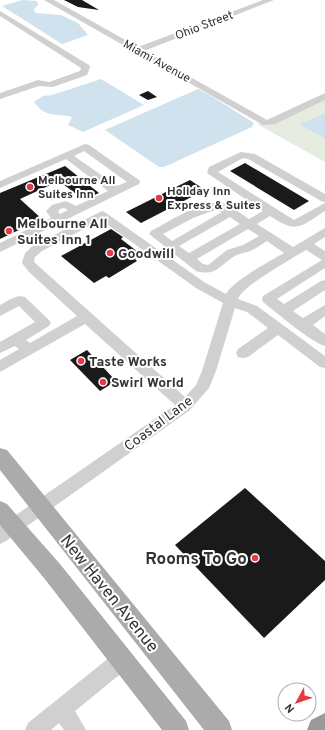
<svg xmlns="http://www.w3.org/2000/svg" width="325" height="730" viewBox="0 0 325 730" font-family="Overpass,sans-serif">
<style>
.green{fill:#e6ecdf}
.water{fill:#cfe2ee}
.building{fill:#1a1a1a}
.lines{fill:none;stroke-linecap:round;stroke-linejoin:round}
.minor{fill:#d0d0d0;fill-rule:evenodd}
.major{fill:#ababab;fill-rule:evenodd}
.highway{fill:#9a9a9a;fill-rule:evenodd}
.poi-dot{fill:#e63946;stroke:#fff;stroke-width:1.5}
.labels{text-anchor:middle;stroke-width:4;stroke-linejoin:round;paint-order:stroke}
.far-street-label{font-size:12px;fill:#333;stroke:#fff}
.far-poi-label{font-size:12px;font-weight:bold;fill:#333;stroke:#fff;text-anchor:start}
.poi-label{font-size:14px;font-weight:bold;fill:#333;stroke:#fff;text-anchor:start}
.street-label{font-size:14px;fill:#333;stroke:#fff}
.near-poi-label{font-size:17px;font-weight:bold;fill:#333;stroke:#fff;text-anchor:end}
.near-street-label{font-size:17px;fill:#333;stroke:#fff}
</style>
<rect width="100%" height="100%" fill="#fff"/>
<polygon class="green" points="325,96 325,113 298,124 325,139 325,162 257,124 271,122"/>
<g class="water">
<polygon points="22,0 37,1 38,5 34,9 35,13 61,15 78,23 88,35 62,44 2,6"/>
<path d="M 101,79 L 144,105 L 83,132 L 68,125 L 72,117 C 55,113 45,118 34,102 L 43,96 L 52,95 Z"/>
<polygon points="198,89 208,94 254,123 252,127 164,167 159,167 105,130"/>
<polygon points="325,113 325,139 298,124"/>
</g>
<g class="building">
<polygon points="64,0 82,0 99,10 78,7"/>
<polygon points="148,91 157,97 148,100 139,95"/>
<polygon points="245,163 309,201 294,210 230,171"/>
<polygon points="65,166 99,193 84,200 59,181 20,199 42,219 0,239 0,193"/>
<polygon points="190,180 205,190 141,223 126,212"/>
<polygon points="111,229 123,237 121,239 142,255 135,259 137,261 109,278 106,276 94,283 61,256"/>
<polygon points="87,350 116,381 100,391 70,360"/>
<polygon points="245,488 325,561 325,580 264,638 175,545"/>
</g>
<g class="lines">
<g class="minor">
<polygon points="44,0 54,0 138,47 263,0 274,0 144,51 267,120 325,93 325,100 275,124 263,125"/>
<polygon points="0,11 89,65 90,67 87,75 53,87 39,86 0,99 0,93 38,80 49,82 80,71 81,68 0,16"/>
<path d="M 85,144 L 89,145 L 139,180 L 140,182 L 139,184 L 0,252 L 0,243 L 51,218 L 46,211 L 52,205 L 66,201 L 76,206 L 108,191 L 66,159 L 0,188 L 0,181 ZM 84,151 L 127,182 L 117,186 L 74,156 ZM 64,208 L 68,210 L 60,214 L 58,212 L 60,209 Z"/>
<path d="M 241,152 L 255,154 L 325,194 L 325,202 L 321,201 L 248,159 L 243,158 L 218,172 L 294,220 L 325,203 L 325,211 C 300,227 297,234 270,216 L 257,224 L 293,247 L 325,228 L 325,237 L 314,244 L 325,251 L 325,268 L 277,299 L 284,304 L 321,281 L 325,280 L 325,290 L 293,311 L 303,318 L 325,305 L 325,316 L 313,325 L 325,334 L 325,346 C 311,342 277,313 263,302 L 262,299 L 263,296 L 322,260 L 306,250 C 293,258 241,287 238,299 L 257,306 L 325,356 L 325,368 L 320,367 L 278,335 L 248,357 L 243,358 L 238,357 L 236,353 L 238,349 L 268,328 L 247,312 L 235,308 L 216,371 L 209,388 L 190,410 L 6,541 L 0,544 L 0,526 L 175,405 L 85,324 L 0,372 L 0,360 L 19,349 L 15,346 L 0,353 L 0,342 L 35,322 L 19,306 L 0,316 L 0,305 C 8,301 16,294 25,297 L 49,320 L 51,323 L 49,326 L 26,340 L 30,343 L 77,316 L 29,272 L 22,263 L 25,253 L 34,245 L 102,211 L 106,213 L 204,282 L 226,294 C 234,280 270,261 284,253 L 267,241 C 262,244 256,249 250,251 C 245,253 240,253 235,256 C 219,265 217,277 196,271 L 149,234 L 151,231 C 169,222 205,197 225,204 C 234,208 241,214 249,219 L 263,211 L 207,173 L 209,167 ZM 215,210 L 222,212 L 172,241 L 163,234 L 193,218 ZM 230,217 L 240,224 L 189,253 L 179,246 ZM 101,220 L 196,288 L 223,303 L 202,371 L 196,385 L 185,397 L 34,262 L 35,257 L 42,251 ZM 248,229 L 259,236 L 243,245 L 227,250 L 208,265 L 203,264 L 197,259 Z"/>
<polygon points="122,650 129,653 132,660 129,667 75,711 86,730 64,730 59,723 51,730 25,730 28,723 115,653"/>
</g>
<g class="major">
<polygon points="0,448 7,450 229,721 232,730 204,730 0,470"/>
<polygon points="0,501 7,504 60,564 186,721 189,730 162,730 44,578 0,525"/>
</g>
<polygon class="highway" points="325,713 325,730 307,730 311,720"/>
</g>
<g class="poi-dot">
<circle cx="30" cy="187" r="4"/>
<circle cx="159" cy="198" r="4"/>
<circle cx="9" cy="231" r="4"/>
<circle cx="110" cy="253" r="4"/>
<circle cx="81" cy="361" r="4"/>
<circle cx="103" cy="382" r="4"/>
<circle cx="255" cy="558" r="4"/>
</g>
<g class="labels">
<g class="far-street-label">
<text transform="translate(204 25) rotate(-21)" y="4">Ohio Street</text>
<text transform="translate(157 61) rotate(29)" y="4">Miami Avenue</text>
</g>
<g class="far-poi-label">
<text x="38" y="184">Melbourne All<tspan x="38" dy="14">Suites Inn</tspan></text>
<text x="167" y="195">Holiday Inn<tspan x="167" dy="14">Express &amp; Suites</tspan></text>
</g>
<g class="poi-label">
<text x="17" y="228">Melbourne All<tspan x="17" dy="16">Suites Inn 1</tspan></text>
<text x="118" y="258">Goodwill</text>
<text x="89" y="366">Taste Works</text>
<text x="111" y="387">Swirl World</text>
</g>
<g class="street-label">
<text transform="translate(158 423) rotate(-37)" y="5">Coastal Lane</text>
</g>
<g class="near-poi-label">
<text x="247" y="564">Rooms To Go</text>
</g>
<g class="near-street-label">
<text transform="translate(110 593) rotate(51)" y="6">New Haven Avenue</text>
</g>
</g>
<g transform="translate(297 702) rotate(230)"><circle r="19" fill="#ffffff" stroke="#adadad"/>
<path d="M0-3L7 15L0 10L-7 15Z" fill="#e63946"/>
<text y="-6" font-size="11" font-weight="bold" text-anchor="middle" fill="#333333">N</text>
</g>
</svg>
